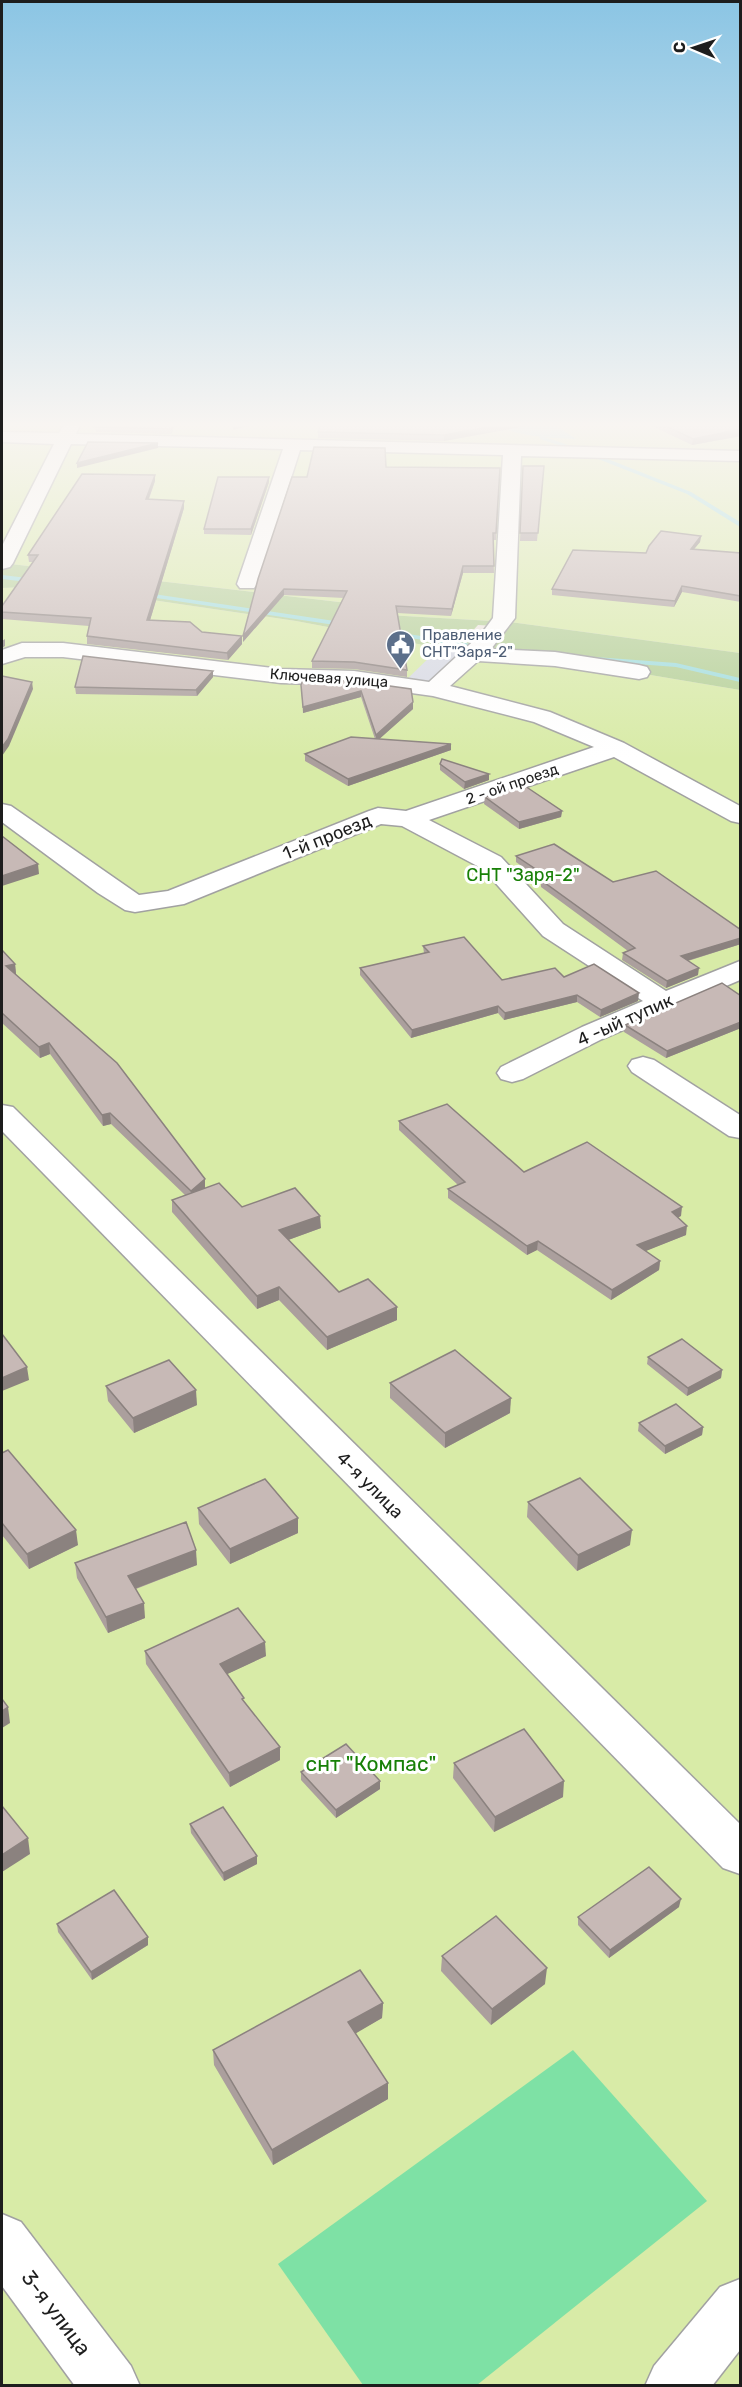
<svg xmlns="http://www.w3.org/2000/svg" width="742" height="2387" viewBox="0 0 742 2387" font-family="Rubik,sans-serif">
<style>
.grass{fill:#d8eba7}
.forest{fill:#b4d096;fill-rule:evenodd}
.pitch{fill:#7ee1a5}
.plaza{fill:#d7dae5}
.water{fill:#a1dedf}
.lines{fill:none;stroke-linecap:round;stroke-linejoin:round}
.stream{fill:#a1dedf;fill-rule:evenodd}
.street-casing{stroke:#a1a1a1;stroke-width:3}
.street{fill:#fff;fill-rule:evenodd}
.wall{fill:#ab9f9d}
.shaded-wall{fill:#8b827f}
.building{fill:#c7b9b6;stroke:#8b827f;stroke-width:1.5}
.labels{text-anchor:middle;stroke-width:6;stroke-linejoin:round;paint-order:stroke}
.far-service-label{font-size:15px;fill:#4e5e75;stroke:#fff;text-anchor:start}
.far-street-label{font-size:15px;fill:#1d1d1d;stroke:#fff}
.street-label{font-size:18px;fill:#1d1d1d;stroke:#fff}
.park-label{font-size:18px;fill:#188007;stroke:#fff}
.near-park-label{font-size:21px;fill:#188007;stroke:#fff}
.near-street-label{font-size:21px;fill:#1d1d1d;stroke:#fff}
</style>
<rect width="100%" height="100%" fill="#efe8e3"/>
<g class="grass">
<polygon points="2,425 740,425 740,653 510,622 352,613 348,603 2,563"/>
<polygon points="57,586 296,621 471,654 555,659 740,690 740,2385 2,2385 2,588"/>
</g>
<path class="forest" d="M 2,563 L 348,603 L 352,613 L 510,622 L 740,653 L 740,690 L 555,659 L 471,654 L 296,621 L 57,586 L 2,588 ZM 478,625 L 498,626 L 483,645 L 465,639 Z"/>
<polygon class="pitch" points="573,2050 707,2201 477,2385 363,2385 278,2264"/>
<polygon class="plaza" points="438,649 471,654 441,683 402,684"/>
<path class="water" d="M 495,425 L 555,425 L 576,439 C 548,438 521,437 495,425 Z"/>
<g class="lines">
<g class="stream">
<polygon points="524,425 533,425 543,429 545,437 579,449 576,451 540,439 538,431"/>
<polygon points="590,452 691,492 740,522 740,527 687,494 588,455 587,454"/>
<polygon points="2,575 36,579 40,581 36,583 2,579"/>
<polygon points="140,592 348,623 352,625 348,627 143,596 139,594"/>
<polygon points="383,630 484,646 488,648 484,650 386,634 383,634"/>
<polygon points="582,656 676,663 740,678 740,682 676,667 585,660 581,658"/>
</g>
<defs>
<g id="street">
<polygon points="64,425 80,425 76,434 740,451 740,461 521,456 515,618 491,649 555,652 639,665 647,667 650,672 647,677 639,679 555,666 478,661 450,686 550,712 624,743 740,806 740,823 731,821 614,757 429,820 501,857 563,924 666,991 740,961 740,980 602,1039 523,1079 512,1082 501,1079 497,1073 501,1067 582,1027 643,1001 543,936 483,869 402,826 381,824 184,904 135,912 125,910 98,893 2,822 2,804 11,806 139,895 168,891 369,811 378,808 406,811 594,747 534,722 433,696 354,685 281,683 63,657 25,657 2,664 2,650 22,643 63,643 281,669 354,671 429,682 482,633 493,618 503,455 300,450 257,584 254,588 240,588 237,584 283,449 71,444 13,563 10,567 2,569 2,546 54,444 2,442 2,432 59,433"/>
<polygon points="643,1057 654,1060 740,1115 740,1138 729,1136 632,1072 628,1066 632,1060"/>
<polygon points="2,1105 13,1107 740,1824 740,1874 723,1868 2,1131"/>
<polygon points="2,2214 21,2222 131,2366 140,2386 75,2386 2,2286"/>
<polygon points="740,2279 740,2350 712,2386 645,2386 654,2366 720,2287"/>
</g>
</defs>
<use href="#street" class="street-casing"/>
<use href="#street" class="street"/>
</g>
<g class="wall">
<polygon points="175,425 171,434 96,432 95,427"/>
<polygon points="320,425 532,425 444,441 318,438 318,432"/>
<polygon points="650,425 741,425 741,436 692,445"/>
<polygon points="523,466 544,466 537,541 520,541"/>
<polygon points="386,467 500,468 496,540 493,540 494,573 463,573 451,616 397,613 407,670 407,677 354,669 312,668 312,661 344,598 284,595 243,642 307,477"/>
<polygon points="155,481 149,499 184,501 184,508 150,620 202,632 242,644 228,660 87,644 87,636 89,626 2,619 2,606 33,562 29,562 28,555"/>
<polygon points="269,482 251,535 204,534 204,529"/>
<polygon points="701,536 700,542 694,549 741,553 741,602 682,592 674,607 552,595 552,589 646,553"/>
<polygon points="213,677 197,696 76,694 75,687"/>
<polygon points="354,681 413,709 379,739 451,744 451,750 348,786 305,761 305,754 375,739 361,697 303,713 301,685"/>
<polygon points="440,764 489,774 489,780 464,789 440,770"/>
<polygon points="485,797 562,811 561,817 519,829 484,804"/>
<polygon points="516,856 613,882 741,930 741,944 688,961 698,975 666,988 622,960 623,953 628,951 541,887 541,880 516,862"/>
<polygon points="423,946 502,980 564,977 638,1001 600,1017 577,1002 504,1020 498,1013 411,1038 360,975 360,968 424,953"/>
<polygon points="2,950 15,964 16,974 15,975 205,1179 205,1188 242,1207 321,1228 288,1240 339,1292 397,1307 397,1320 327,1350 279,1300 257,1309 172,1212 172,1200 185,1195 111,1124 103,1126 50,1054 40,1058 2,1023"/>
<polygon points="741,996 741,1028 666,1058 624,1032 625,1025"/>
<polygon points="399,1121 524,1172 681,1216 678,1217 686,1235 645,1251 660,1261 659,1270 611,1300 537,1250 527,1255 448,1198 448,1189 458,1185 399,1130"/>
<polygon points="648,1357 722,1370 721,1378 687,1396 647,1364"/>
<polygon points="390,1383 510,1413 445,1448 390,1398"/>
<polygon points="106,1386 197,1405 134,1433 108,1401"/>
<polygon points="639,1423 703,1427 702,1435 665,1454 638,1431"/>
<polygon points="2,1453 78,1545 29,1569 2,1535"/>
<polygon points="528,1502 630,1545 577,1571 527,1517"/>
<polygon points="198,1508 298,1533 230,1564 199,1524"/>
<polygon points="75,1563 197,1565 136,1589 145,1618 108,1633 77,1578"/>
<polygon points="145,1651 266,1656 227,1674 280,1760 230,1787 146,1664"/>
<polygon points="454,1763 563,1797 494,1832 453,1778"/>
<polygon points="301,1772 380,1789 336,1818 301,1780"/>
<polygon points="190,1824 257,1856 257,1864 224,1881 191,1833"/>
<polygon points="679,1907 609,1958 578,1925 578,1917"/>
<polygon points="57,1924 148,1937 148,1945 92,1980 58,1932"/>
<polygon points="442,1956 545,1984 491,2025 441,1971"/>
<polygon points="383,2003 382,2018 355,2033 388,2099 273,2165 214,2065 213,2050"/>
</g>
<g class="shaded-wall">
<polygon points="173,425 175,425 171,434 171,429"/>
<polygon points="233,425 254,425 233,430"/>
<polygon points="499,425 532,425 444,441 444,435"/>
<polygon points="741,429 741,436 692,445 693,439"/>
<polygon points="158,443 158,448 77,468 77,463"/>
<polygon points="155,475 155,481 146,506 146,499"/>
<polygon points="269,477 269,482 251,535 251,529"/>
<polygon points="184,501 184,508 148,627 147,620"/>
<polygon points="701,536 700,542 690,554 691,549"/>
<polygon points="463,566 463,573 451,616 452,609"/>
<polygon points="682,586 682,592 674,607 675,601"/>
<polygon points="284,589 284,595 243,642 243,636"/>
<polygon points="242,636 242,644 228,660 227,653"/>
<polygon points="5,639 5,646 2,648 2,641"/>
<polygon points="213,671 213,677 197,696 196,690"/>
<polygon points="32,682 33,689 9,746 2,756 2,747"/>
<polygon points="361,691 361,697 303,713 303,707"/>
<polygon points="413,702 413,709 376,742 376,735"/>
<polygon points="451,744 451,750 348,786 348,779"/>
<polygon points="489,774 489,780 464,789 465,782"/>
<polygon points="562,811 561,817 519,829 519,822"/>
<polygon points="38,864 39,874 2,886 2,876"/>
<polygon points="741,938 741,944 680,963 681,956"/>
<polygon points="15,964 16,974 7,977 6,966"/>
<polygon points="699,968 698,975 666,988 667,981"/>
<polygon points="639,993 638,1001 600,1017 601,1010"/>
<polygon points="577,995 577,1002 504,1020 505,1013"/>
<polygon points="498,1006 498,1013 411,1038 412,1030"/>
<polygon points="741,1022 741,1028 666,1058 667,1051"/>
<polygon points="49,1043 50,1054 40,1058 39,1047"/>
<polygon points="110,1113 111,1124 103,1126 102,1115"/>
<polygon points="205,1179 205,1190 192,1202 191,1191"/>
<polygon points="682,1207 681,1216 671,1221 672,1212"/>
<polygon points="320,1216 321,1228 280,1243 279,1230"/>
<polygon points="687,1226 686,1235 636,1255 637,1245"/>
<polygon points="538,1241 537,1250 527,1255 527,1246"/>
<polygon points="660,1261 659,1270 611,1300 612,1290"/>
<polygon points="279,1287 279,1300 257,1309 257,1296"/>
<polygon points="397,1307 397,1320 327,1350 327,1337"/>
<polygon points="27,1367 29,1380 2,1391 2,1378"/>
<polygon points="722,1370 721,1378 687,1396 688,1388"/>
<polygon points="196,1390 197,1405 134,1433 133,1418"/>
<polygon points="511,1398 510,1413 445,1448 445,1433"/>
<polygon points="703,1427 702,1435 665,1454 665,1446"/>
<polygon points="298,1518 298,1533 230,1564 230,1549"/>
<polygon points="76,1530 78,1545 29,1569 27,1554"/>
<polygon points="632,1530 630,1545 577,1571 578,1555"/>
<polygon points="196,1550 197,1565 129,1591 128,1576"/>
<polygon points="144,1603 145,1618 108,1633 106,1617"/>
<polygon points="265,1642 266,1656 221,1677 220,1664"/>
<polygon points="8,1707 10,1723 2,1728 2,1711"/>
<polygon points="280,1747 280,1760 230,1787 229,1773"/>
<polygon points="380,1781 380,1789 336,1818 336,1810"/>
<polygon points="564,1781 563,1797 494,1832 495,1817"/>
<polygon points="28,1838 30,1854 2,1872 2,1855"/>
<polygon points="257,1856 257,1864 224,1881 223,1873"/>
<polygon points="681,1899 679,1907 609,1958 610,1950"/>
<polygon points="148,1937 148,1945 92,1980 91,1972"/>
<polygon points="547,1968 545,1984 491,2025 492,2009"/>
<polygon points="383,2003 382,2018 348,2038 348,2022"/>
<polygon points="388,2083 388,2099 273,2165 272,2150"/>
</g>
<g class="building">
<polygon points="97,425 173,425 171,429 95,427"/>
<polygon points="320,425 499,425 444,435 318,432"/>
<polygon points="664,425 741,425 741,429 693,439"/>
<polygon points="88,442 158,443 77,463"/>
<polygon points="314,447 385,448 386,467 500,468 496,533 493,533 494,566 463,566 452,609 396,606 407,670 354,662 312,661 347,591 284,589 243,636 258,579 292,477 307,477"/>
<polygon points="523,466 544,466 538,533 520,533"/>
<polygon points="82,474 155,475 146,499 184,501 147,620 190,622 202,632 242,636 227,653 87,636 91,618 2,612 2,606 38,555 28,555"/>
<polygon points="218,477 269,477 251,529 204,529"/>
<polygon points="661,531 701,536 691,549 741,553 741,596 682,586 675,601 552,589 573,550 646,553 649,546"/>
<polygon points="83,656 213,671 196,690 75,687"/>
<polygon points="2,676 32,682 8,739 2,747"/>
<polygon points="303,680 354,681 411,689 413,702 376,735 361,691 303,707 301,685"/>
<polygon points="351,737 451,744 348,779 305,754"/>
<polygon points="442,759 489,774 465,782 440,764"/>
<polygon points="522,784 562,811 519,822 485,797"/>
<polygon points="2,836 38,864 2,876"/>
<polygon points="554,844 613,882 656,871 741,930 741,938 681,956 699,968 667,981 623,953 635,948 541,880 549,878 516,856"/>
<polygon points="464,937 502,980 555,968 564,977 594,964 639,993 601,1010 577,995 505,1013 498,1006 412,1030 360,968 429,952 423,946"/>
<polygon points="2,950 15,964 6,966 117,1063 205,1179 191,1191 110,1113 102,1115 49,1043 39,1047 2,1013"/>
<polygon points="722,983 741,996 741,1022 667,1051 625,1025"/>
<polygon points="447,1104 524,1172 587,1142 682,1207 672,1212 687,1226 637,1245 660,1261 612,1290 538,1241 527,1246 448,1189 465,1182 399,1121"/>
<polygon points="219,1183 242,1207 295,1188 320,1216 279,1230 339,1292 368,1279 397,1307 327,1337 279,1287 257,1296 172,1200"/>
<polygon points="2,1334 27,1367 2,1378"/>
<polygon points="682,1339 722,1370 688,1388 648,1357"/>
<polygon points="455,1350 511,1398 445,1433 390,1383"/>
<polygon points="169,1360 196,1390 133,1418 106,1386"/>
<polygon points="676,1404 703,1427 665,1446 639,1423"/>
<polygon points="8,1450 76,1530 27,1554 2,1523 2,1453"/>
<polygon points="580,1478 632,1530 578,1555 528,1502"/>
<polygon points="265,1479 298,1518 230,1549 198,1508"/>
<polygon points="186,1522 196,1550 128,1576 144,1603 106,1617 75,1563"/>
<polygon points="238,1608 265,1642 220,1664 244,1698 242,1699 280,1747 229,1773 145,1651"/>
<polygon points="2,1699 8,1707 2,1711"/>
<polygon points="524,1729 564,1781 495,1817 454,1763"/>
<polygon points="346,1744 380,1781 336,1810 301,1772"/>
<polygon points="2,1806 28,1838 2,1855"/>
<polygon points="223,1807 257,1856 223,1873 190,1824"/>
<polygon points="649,1867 681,1899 610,1950 578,1917"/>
<polygon points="114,1890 148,1937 91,1972 57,1924"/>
<polygon points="496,1916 547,1968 492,2009 442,1956"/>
<polygon points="360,1970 383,2003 348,2022 388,2083 272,2150 213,2050"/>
</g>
<linearGradient id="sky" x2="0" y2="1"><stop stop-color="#8bc5e4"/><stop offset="0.56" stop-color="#f8f5f2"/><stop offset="1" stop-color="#f8f5f2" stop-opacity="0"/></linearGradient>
<rect width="742" height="759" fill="url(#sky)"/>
<defs>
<symbol id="civic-pin" viewBox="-11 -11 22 30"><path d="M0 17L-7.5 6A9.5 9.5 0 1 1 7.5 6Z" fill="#5c6f8a" stroke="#fff"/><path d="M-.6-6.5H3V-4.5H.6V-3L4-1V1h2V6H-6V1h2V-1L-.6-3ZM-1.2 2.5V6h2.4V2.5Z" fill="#fff"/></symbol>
</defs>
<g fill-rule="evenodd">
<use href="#civic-pin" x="384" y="628" width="33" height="45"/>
</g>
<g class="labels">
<g class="far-service-label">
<text x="422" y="640">Правление<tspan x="422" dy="17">СНТ"Заря-2"</tspan></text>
</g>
<g class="far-street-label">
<text transform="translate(329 678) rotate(4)" y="5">Ключевая улица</text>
<text transform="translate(512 784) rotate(-19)" y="5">2 - ой проезд</text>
</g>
<g class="street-label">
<text transform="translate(327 837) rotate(-22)" y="6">1-й проезд</text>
<text transform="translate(625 1020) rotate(-24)" y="6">4 -ый тупик</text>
<text transform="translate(370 1485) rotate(45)" y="6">4-я улица</text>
</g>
<g class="park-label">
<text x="523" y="881">СНТ "Заря-2"</text>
</g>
<g class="near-park-label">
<text x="371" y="1771">снт "Компас"</text>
</g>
<g class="near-street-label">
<text transform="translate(56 2313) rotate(53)" y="7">3-я улица</text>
</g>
</g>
<rect width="742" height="2387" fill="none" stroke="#1d1d1d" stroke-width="6"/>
<g transform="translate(694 48) rotate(272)" stroke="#ffffff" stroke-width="4.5" paint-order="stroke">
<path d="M0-4.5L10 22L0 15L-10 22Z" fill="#1d1d1d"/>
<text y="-9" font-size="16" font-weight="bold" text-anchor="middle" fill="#1d1d1d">С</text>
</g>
</svg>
